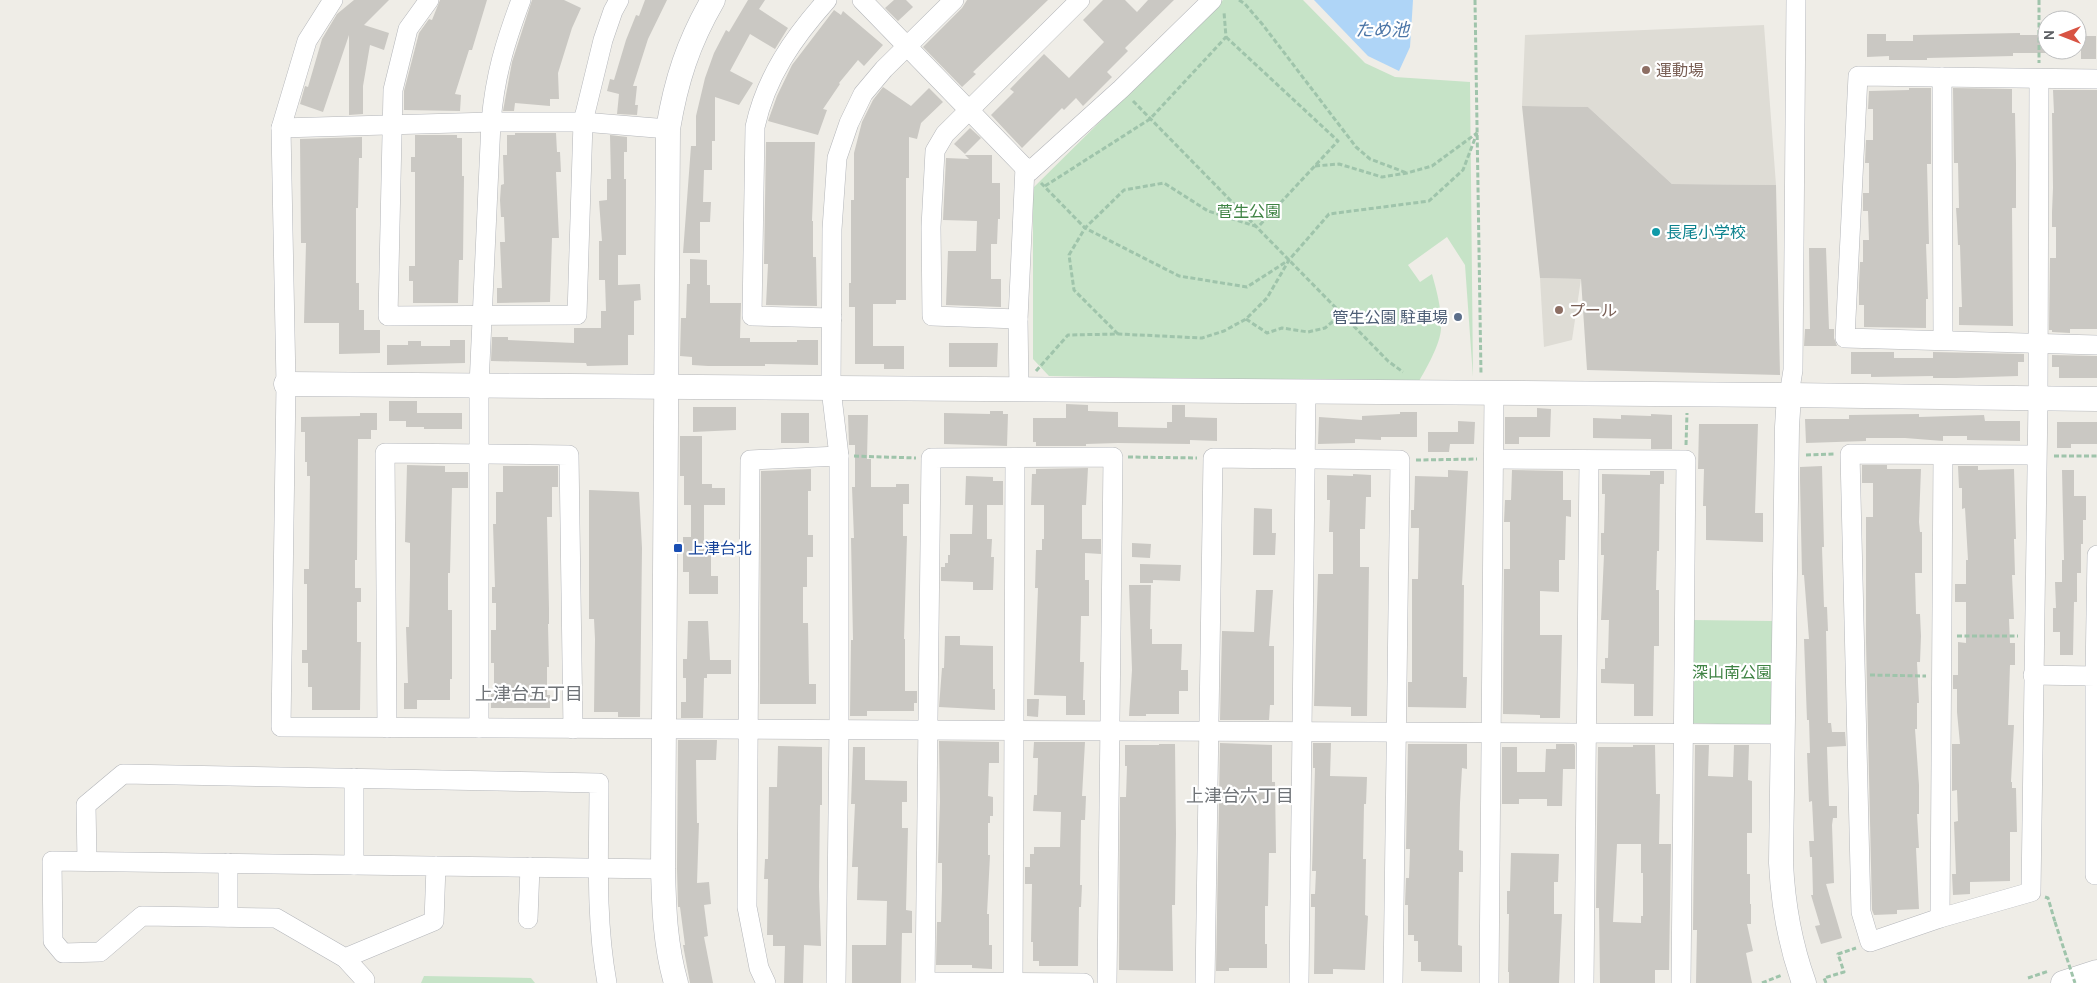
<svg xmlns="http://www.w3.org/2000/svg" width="2097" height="983" viewBox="0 0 2097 983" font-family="Cabin,'Noto Sans JP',sans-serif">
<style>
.education{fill:#dedcd5}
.green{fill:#c6e3c7}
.water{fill:#afd5f7}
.building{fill:#cac8c3;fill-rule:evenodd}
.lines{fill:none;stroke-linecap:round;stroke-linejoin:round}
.minor-casing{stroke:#b4b6ba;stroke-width:20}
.tertiary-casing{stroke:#b4b6ba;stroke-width:25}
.path{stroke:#9fc4ab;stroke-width:3;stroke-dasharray:5 2.5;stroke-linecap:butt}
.minor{stroke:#fff;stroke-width:19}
.tertiary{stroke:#fff;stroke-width:24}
.path-bridge{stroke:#9fc4ab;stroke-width:3;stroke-dasharray:5 2.5;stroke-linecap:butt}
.education-dot{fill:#8d6e63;stroke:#fff;stroke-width:2}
.culture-dot{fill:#0f9aa8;stroke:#fff;stroke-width:2}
.service-dot{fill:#5c6f8a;stroke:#fff;stroke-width:2}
.transit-dot{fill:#1a4fb4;stroke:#fff;stroke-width:2}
.labels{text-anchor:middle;stroke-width:4.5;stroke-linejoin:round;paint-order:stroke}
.education-label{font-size:16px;fill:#785e54;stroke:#fff;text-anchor:start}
.park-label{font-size:16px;fill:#3f8344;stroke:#fff}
.culture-label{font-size:16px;fill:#0d838f;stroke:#fff;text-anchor:start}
.service-label{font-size:16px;fill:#4e5e75;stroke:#fff;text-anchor:end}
.transit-label{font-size:16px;fill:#164399;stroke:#fff;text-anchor:start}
.water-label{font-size:18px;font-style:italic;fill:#4c76a7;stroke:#fff}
.neighbourhood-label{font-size:18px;fill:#6f7377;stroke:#fff}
</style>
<rect width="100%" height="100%" fill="#efede7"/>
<g class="education">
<polygon points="1764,25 1776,185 1672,184 1588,107 1522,106 1525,35"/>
<polygon points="1540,278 1581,279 1572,340 1544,347"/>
</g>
<g class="green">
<path d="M 1223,0 L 1303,0 L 1365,63 L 1395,77 L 1470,82 L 1473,377 L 1465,265 L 1447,237 L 1408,265 L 1420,282 L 1432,274 C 1437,292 1442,310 1441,329 C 1440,345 1426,369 1418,383 L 1049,376 L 1033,359 L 1033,188 Z"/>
<polygon points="1691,620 1772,621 1772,726 1691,723"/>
<polygon points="424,976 531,978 535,983 421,983"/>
</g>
<polygon class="water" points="1314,0 1413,0 1410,47 1399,71 1368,56"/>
<g class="building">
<polygon points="354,0 389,0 364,25 389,33 384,50 370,45 363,86 363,114 349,115 349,35 323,112 300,104 305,86 308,87 322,39 337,14"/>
<polygon points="440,0 487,0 472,50 469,50 455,94 461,95 460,111 404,110 404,91 419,33 429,19 432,20"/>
<polygon points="532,0 564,0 581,8 572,28 558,73 559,99 550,99 550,106 515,103 514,111 503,111 512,62"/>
<polygon points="645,0 667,0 648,39 633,86 637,86 635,105 638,105 637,115 617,114 619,94 607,91 610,79 614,80 626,40 636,15 639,16"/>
<polygon points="748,0 765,0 759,9 788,28 775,49 750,34 730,71 753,83 739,105 715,97 715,141 712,141 712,170 704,170 703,202 711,202 710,222 700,222 700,253 683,253 691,146 696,146 696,116 705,78 714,53 726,30 729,32"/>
<polygon points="894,0 906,0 913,7 898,21 885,8"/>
<polygon points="967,0 1048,0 973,72 976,74 962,87 923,47 962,8"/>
<polygon points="1103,0 1125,0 1137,12 1148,0 1174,0 1125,48 1128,51 1107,72 1112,77 1083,106 1076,98 1064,110 1062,108 1022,148 991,115 1014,92 1010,89 1044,54 1069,78 1104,42 1083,20"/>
<polygon points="834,10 841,15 843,11 883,45 864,66 858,60 839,83 840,84 823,109 827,110 818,135 768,121 777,96 792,65"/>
<polygon points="2020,33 2020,35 2047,35 2047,53 2013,53 2013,56 1927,58 1927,60 1889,60 1889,56 1867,57 1867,34 1886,34 1886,41 1913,41 1913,35"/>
<rect x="2081" y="36" width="15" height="23"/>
<polygon points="883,87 911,106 929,88 943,102 921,123 917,139 909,137 909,178 906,178 906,300 896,300 896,304 873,304 873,346 904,346 904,369 884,369 884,364 855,364 855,307 849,307 849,283 851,283 851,200 854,200 854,153 862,122 873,100"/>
<polygon points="1909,88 1931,88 1931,164 1927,164 1929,244 1926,244 1928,299 1926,299 1926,328 1864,327 1864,305 1859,305 1859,285 1860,262 1863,262 1863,240 1869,240 1868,211 1863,211 1863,193 1869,193 1869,163 1865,163 1866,140 1873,140 1873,109 1868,109 1869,91 1909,90"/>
<polygon points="1953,88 2012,89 2012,113 2015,113 2016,164 2016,208 2012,208 2013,326 1959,325 1959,307 1962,307 1961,277 1960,245 1958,245 1957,223 1956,208 1959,208 1958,163 1954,163"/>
<polygon points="2053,90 2097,90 2097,329 2070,329 2070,333 2052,332 2052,330 2049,330 2050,258 2056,258 2056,227 2052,227 2052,212 2053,188 2052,113 2054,113"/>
<polygon points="1522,106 1588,107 1672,184 1776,185 1780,375 1587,370 1581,279 1540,278"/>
<polygon points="970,128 981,138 965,154 954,144"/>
<polygon points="515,133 556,133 557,152 560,152 561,172 556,172 559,238 552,238 550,302 497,303 497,288 502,288 500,242 505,242 504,217 501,217 500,200 501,185 504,184 503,155 507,155 507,135 515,135"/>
<polygon points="415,135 457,135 457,138 462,138 462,176 464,176 463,260 459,260 458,303 413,303 413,281 409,281 409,266 415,266 415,172 411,172 411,157 415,157"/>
<polygon points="610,135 627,137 627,152 624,152 624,179 626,179 626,255 618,255 618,285 640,284 641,300 634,301 634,335 628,335 628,365 587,366 586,363 491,361 492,337 508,337 508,340 574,343 574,328 601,328 601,311 606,311 605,280 599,280 599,241 602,241 599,201 607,200 607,179 611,179"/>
<polygon points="362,137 362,158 359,158 358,208 356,208 356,283 359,283 359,310 364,310 364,330 380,330 380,353 339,354 339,323 304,323 306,243 301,243 300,139"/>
<polygon points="766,142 815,142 812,221 813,221 813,257 816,257 817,306 766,305 768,264 764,264"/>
<polygon points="965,155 992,155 992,183 1000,183 1000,219 998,219 997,244 991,244 991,279 1001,279 1001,307 946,305 948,251 976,251 977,221 943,220 946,158 969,159"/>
<polygon points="1809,248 1826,248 1829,329 1834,329 1834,338 1837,346 1804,346 1805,329 1810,329"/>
<polygon points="690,259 707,260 707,285 710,285 710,303 741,303 740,338 750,338 750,342 797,342 797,340 818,340 818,365 765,364 765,366 708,366 692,365 692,357 680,356 681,318 686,318 687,284 690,284"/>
<polygon points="450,340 465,340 465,363 387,365 387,345 408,345 408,341 421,341 421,346 450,346"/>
<polygon points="949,343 998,343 997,367 949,367"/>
<polygon points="1851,352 1894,352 1894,358 1933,358 1933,352 2024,354 2024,362 2018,362 2018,376 1956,378 1933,378 1933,376 1871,377 1871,374 1851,374"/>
<polygon points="2052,355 2097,356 2097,378 2059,378 2059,367 2052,367"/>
<polygon points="389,401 417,401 417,413 462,413 462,429 424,429 424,427 406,427 406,421 389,421"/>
<polygon points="1066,404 1088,405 1088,411 1118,412 1118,427 1167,428 1167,422 1172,422 1172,405 1185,405 1185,417 1217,418 1217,441 1190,440 1190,444 1118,443 1086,444 1086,446 1036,446 1036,442 1033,442 1033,418 1066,418"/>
<polygon points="693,407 736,407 736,430 693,432"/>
<polygon points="1537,408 1551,409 1550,437 1519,437 1519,444 1505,444 1505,417 1537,417"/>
<polygon points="990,411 1003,411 1003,414 1008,414 1007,446 944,444 944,413 990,414"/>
<polygon points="1400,412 1417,412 1417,437 1381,437 1381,440 1355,439 1355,443 1318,444 1319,417 1362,420 1362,416 1400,414"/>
<polygon points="360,413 377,413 377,430 371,430 371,439 358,439 357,560 355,560 355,588 361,588 361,602 357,602 357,642 361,642 360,710 312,710 312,687 308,687 308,663 302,663 302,650 307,650 307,584 304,584 304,569 309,569 310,476 307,476 307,462 305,462 305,432 301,432 301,417 360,416"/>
<rect x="781" y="413" width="28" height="30"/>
<polygon points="1651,414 1672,415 1672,449 1651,449 1651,439 1593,438 1593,418 1621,419 1621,415 1651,416"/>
<polygon points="1919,414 1919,417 1984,415 1985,421 2020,421 2020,441 1967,440 1967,436 1943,436 1943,441 1905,438 1866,438 1866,441 1806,443 1805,419 1849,419 1849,415"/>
<polygon points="848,415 868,415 867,459 871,459 871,487 896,487 896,484 909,484 909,504 903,504 903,536 907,536 904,639 905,639 905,691 917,691 917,703 914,703 914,711 867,711 867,716 850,716 851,640 853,640 851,538 854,538 852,487 855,487 855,445 849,445"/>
<polygon points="1458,421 1475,422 1474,444 1450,444 1449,452 1428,452 1428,432 1458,432"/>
<polygon points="2057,422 2097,422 2097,444 2071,444 2071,448 2057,448"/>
<polygon points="1699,424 1758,424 1755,513 1763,513 1763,542 1706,540 1706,506 1703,506 1704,469 1698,469"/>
<polygon points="680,436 702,436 702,484 712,484 712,488 725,488 725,505 704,505 704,551 711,551 711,576 718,576 718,594 689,594 689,572 683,572 683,537 691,537 691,505 684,505 684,476 680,476"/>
<polygon points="407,465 445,466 445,472 468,472 468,488 452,488 450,573 448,573 448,610 452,610 452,679 450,679 450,700 417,700 417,709 404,709 404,683 408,683 406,627 409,627 410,574 410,543 405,542"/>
<polygon points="1862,465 1887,465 1887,469 1921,469 1919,522 1920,532 1922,532 1922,573 1915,573 1916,614 1920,614 1921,636 1920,662 1917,662 1919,703 1917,703 1917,729 1915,729 1919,785 1919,814 1917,814 1919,848 1916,848 1919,909 1897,910 1897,914 1874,915 1872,910 1866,642 1866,517 1873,517 1873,483 1862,483"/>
<polygon points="503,466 558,466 558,487 552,487 552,517 547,517 549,609 549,624 548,624 549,667 547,667 547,695 550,695 550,708 491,708 491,693 494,693 494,663 491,663 491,630 496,630 496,603 492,603 492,587 495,587 493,524 496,524 496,492 503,492"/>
<polygon points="1822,466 1824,547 1822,547 1824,607 1827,607 1828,631 1826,631 1828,723 1831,723 1832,732 1845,732 1846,746 1827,747 1829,806 1837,806 1837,818 1833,818 1832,825 1834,883 1826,884 1842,938 1821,944 1815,926 1820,925 1811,895 1813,895 1812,857 1810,857 1809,841 1814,841 1812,801 1809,802 1807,753 1810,753 1809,720 1807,720 1804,639 1809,639 1804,575 1802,575 1800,480 1800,467"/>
<polygon points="1958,466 1978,466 1978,470 2014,469 2016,539 2014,539 2015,575 2012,575 2014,619 2009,619 2010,643 2015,643 2015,665 2010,665 2008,725 2014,725 2011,782 2012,782 2012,788 2016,788 2017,832 2010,832 2010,881 1970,882 1970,894 1953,895 1952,874 1956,874 1954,822 1958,821 1957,790 1952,791 1952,744 1960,744 1957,712 1957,689 1953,689 1953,675 1958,675 1958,642 1966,643 1966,602 1955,602 1955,584 1966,584 1966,560 1968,560 1965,508 1962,509 1962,488 1959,488"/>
<polygon points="1088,468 1086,505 1082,505 1082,539 1101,539 1101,554 1085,553 1085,580 1089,580 1089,616 1081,616 1080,662 1084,662 1083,700 1085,700 1085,715 1066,715 1066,696 1034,695 1038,588 1035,588 1036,550 1042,550 1042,539 1044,539 1044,505 1031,505 1032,474 1036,474 1036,469"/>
<polygon points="811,469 811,491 808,491 808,535 813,535 813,557 807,557 807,587 803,587 803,623 808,623 809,684 816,684 816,704 760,704 761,471"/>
<polygon points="1448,470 1468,471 1462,585 1464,585 1463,677 1467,677 1466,708 1408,707 1408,682 1412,682 1412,579 1418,579 1419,528 1411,528 1411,510 1414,510 1415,476 1448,477"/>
<polygon points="1512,470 1563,471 1563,500 1571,500 1571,517 1566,516 1565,560 1559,560 1559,592 1540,591 1540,635 1562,635 1560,718 1540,718 1540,715 1503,714 1504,569 1510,569 1510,522 1504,522 1505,500 1511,500"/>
<polygon points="2062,470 2074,470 2074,496 2086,496 2086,520 2083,520 2083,544 2081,544 2081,573 2077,573 2077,602 2074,602 2073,655 2060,655 2060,632 2053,632 2053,608 2056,608 2055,582 2062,582 2062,560 2064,560"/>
<polygon points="1650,471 1664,471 1664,484 1660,484 1659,551 1657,551 1656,590 1659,590 1659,646 1654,646 1653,716 1634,716 1634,684 1601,683 1601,669 1605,669 1605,658 1608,658 1609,620 1601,620 1604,555 1601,555 1601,533 1604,533 1605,494 1602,494 1602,474 1650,475"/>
<polygon points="1353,474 1371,475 1371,497 1366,497 1365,529 1360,529 1360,567 1369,567 1367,716 1351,716 1351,707 1314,706 1318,574 1333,574 1333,532 1329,532 1330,500 1327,500 1327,475 1353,476"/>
<polygon points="966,476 993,477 993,481 1003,481 1003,505 987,505 987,539 992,539 991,557 994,557 993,590 973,590 973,582 941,581 941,567 945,567 945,563 948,563 948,555 950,555 950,534 972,534 973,505 965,505"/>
<polygon points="589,490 639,492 642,548 640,717 618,717 618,712 594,712 595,639 594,619 589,619"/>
<polygon points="1254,508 1272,509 1272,533 1276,533 1275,555 1253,555"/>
<polygon points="1132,543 1151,544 1150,558 1132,557"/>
<polygon points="1140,564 1181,565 1180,581 1153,580 1153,583 1140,583"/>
<polygon points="1129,585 1151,585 1150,629 1152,629 1152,644 1182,644 1181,670 1188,670 1188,691 1179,691 1179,714 1146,714 1146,716 1129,716 1132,670"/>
<polygon points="1256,590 1273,590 1269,646 1274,646 1274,705 1270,705 1269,720 1220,720 1222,631 1254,632"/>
<polygon points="688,621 708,621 710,660 731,660 731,674 707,674 707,678 704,678 703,718 681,718 681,702 686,702 686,678 683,678 683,659 687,659"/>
<polygon points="945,636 960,636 960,645 993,646 993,689 995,689 995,710 939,707 942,668 944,668"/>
<polygon points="1027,699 1039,699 1038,717 1027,716"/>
<polygon points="678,740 717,740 716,760 696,760 697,823 699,823 697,883 709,882 711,904 704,905 708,936 704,937 713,983 690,983 683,945 685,945 680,907 678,907 677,869"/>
<polygon points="939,741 999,742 999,763 989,763 988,796 993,797 993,816 990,816 990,823 988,823 988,855 990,855 987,914 989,914 989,945 992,945 992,969 972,968 972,965 936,965 937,922 941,922 942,889 942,863 938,863 940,802"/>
<polygon points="1034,742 1085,742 1082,796 1086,796 1085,820 1081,820 1080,885 1082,885 1081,907 1079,907 1078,966 1039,966 1039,961 1033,961 1033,942 1031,942 1032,884 1025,884 1025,867 1030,867 1030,854 1034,854 1034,847 1060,847 1061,812 1033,811 1034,795 1037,795 1038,758 1033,758"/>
<polygon points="1220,743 1272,745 1272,782 1275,782 1276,853 1269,853 1268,906 1265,906 1265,944 1267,944 1267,968 1229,968 1229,971 1216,971"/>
<polygon points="1313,743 1331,743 1330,776 1367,777 1366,804 1364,804 1363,859 1366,859 1365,915 1368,916 1365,970 1333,969 1333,974 1314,974 1315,907 1311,907 1311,894 1315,894 1316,871 1312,871 1315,768 1313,768"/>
<polygon points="1159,744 1175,744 1176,834 1175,905 1172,905 1173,971 1119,970 1120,797 1126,797 1127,766 1125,766 1125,745 1159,745"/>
<polygon points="1408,744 1467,744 1467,769 1462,768 1460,803 1459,850 1463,851 1463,872 1459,872 1458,945 1462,946 1462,972 1421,971 1421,962 1418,962 1418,941 1414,941 1414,935 1408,935 1408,905 1405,905 1406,878 1409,878 1410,849 1406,849"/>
<polygon points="1556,744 1574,744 1575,746 1575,769 1563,769 1562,806 1547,806 1547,799 1519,799 1519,804 1502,804 1502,747 1517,747 1517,772 1545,772 1546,749 1556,749"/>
<path d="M 1633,745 L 1655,745 L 1656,794 L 1660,794 L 1659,844 L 1671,844 L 1669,970 L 1655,970 L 1655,983 L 1600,983 L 1599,908 L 1596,908 L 1598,747 L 1633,747 ZM 1617,844 L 1641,844 L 1641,873 L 1643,873 L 1643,916 L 1641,916 L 1641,923 L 1613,922 Z"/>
<polygon points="1695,745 1709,745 1708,776 1733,777 1734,745 1749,745 1748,780 1752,781 1752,833 1747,833 1747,874 1750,874 1750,904 1751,904 1751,924 1747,924 1753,951 1746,953 1752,983 1696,983 1697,930 1693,930"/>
<polygon points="778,746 822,747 822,805 820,805 819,887 821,946 804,945 803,983 784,983 785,946 773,946 773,935 767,935 768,879 764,879 765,859 768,859 769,787 777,787"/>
<polygon points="853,747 865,747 865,780 907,781 907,802 902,802 902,828 908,828 906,910 912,911 912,933 902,933 901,983 852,983 852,945 886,945 887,901 857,900 858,867 852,867 855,804 851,804"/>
<polygon points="1511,853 1559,854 1558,882 1554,882 1554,914 1562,914 1559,983 1509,983 1509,972 1508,972 1509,914 1507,914 1507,891 1510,891"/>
</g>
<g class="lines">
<defs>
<g id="minor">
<polyline points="333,0 307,41 281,128 286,384 281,727 1784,734"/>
<polyline points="429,0 408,29 393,90 388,316 577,315 583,122 603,40 613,11 619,0"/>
<path d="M 827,0 C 793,38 766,77 755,127 L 752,316 L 832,318"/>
<polyline points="862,0 1029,172 1121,89 1212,0"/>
<polyline points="1942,77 1943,340"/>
<polyline points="2097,79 1858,76 1845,338 2097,345"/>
<polyline points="281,128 491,122 583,122 668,129"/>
<polyline points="1018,319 932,316 931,227 935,151 945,134 1080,0"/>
<polyline points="1019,390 1018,319 1025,167"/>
<polyline points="1789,395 1793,370 1796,0"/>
<polyline points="2035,455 1850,454 1861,912 1870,942 1940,918 2031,892 2038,399 2039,79"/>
<polyline points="1494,459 1686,460 1681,983"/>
<polyline points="2033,675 2095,676 2095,875 2097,875"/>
<polyline points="2095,676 2097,555"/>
<polyline points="387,728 385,453 569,455 573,729"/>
<path d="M 479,728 L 479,386 L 491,122 C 495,75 505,43 521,0"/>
<polyline points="354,778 354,865"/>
<path d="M 87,861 L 86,805 L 123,774 L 599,783 C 599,850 595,917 607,983"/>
<polyline points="228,863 228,917"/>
<polyline points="436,866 434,921 345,958 276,918 142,916 100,952 63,953 53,941 52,861 663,869"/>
<polyline points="1940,918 1943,455"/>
<polyline points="528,919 530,867"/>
<polyline points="345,958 365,980 364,983"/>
<polyline points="925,982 1084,983"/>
<polyline points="766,983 759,968 747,907 750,460 839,456"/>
<polyline points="836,983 839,729 839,456 831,389 832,229 837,158 849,123 863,94 884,69 954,0"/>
<polyline points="925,983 931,458 1113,457 1107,983"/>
<polyline points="1013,983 1015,459"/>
<polyline points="1205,983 1213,458 1400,460 1393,983"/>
<polyline points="1299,983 1306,392"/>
<polyline points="1489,983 1494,394"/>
<polyline points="1584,983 1589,460"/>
</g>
<g id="tertiary">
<path d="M 286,384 L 1789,395 L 1787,427 L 1781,863 C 1783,905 1790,944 1804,983"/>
<polyline points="1789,395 2097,399"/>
<path d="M 676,983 C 665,945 664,908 663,869 L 668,129 C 676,81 688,43 713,0"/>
<polyline points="2063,983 2097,972"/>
</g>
</defs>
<use href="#minor" class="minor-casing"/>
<use href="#tertiary" class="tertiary-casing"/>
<g class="path">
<polyline points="1239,0 1245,4 1263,25 1356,147 1370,159 1407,173"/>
<polyline points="1475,0 1481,375"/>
<polyline points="2039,0 2039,63"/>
<polyline points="1226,37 1338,141 1258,227"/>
<polyline points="1133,101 1388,361 1403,372"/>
<polyline points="1315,166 1339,164 1382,177 1407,173 1432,166 1477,133"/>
<polyline points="1041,183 1085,228 1179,276 1247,287 1289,260"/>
<polyline points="1045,186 1150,119 1226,37 1224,12"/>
<polyline points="1246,319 1267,333 1282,328 1308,332 1325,328 1342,314"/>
<polyline points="1118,334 1074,290 1069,255 1085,228 1124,190 1164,183 1208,211 1258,227"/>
<polyline points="1036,371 1068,335 1119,334 1202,338 1224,331 1246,319 1267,298 1289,260 1329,214 1429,201 1463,170 1477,133"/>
<polyline points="1686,445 1687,413"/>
<polyline points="1806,455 1835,454"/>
<polyline points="854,456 916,458"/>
<polyline points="2054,456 2097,456"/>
<polyline points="1128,457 1197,458"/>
<polyline points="1416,460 1477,459"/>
<polyline points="1957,636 2018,636"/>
<polyline points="1870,675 1926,676"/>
<polyline points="2045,897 2048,898 2055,922"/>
<polyline points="2028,978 2049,971"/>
<polyline points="1762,983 1782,975"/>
<polyline points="1826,983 1824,978 1844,972 1838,954 1856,948"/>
</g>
<use href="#minor" class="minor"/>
<use href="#tertiary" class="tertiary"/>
<polyline class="path-bridge" points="2055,922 2075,983"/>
</g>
<g class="education-dot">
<circle cx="1646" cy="70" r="5"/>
<circle cx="1559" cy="310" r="5"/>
</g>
<circle class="culture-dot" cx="1656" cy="232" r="5"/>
<circle class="service-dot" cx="1458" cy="317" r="5"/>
<rect class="transit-dot" x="673" y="543" width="10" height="10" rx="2.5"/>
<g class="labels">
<g class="education-label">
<text x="1656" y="76">運動場</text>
<text x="1569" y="316">プール</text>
</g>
<g class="park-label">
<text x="1249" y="217">菅生公園</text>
<text x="1732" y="678">深山南公園</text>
</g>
<g class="culture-label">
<text x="1666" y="238">長尾小学校</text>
</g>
<g class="service-label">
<text x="1448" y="323">管生公園 駐車場</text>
</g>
<g class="transit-label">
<text x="688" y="554">上津台北</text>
</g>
<g class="water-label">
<text x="1382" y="36">ため池</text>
</g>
<g class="neighbourhood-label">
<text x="529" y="700">上津台五丁目</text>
<text x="1240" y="802">上津台六丁目</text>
</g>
</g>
<g transform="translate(2062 35) rotate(270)"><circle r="24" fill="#ffffff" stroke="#bfc0c1"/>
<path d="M0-4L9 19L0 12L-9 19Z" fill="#d85343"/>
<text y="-8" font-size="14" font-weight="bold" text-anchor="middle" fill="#5e6165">N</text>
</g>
</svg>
